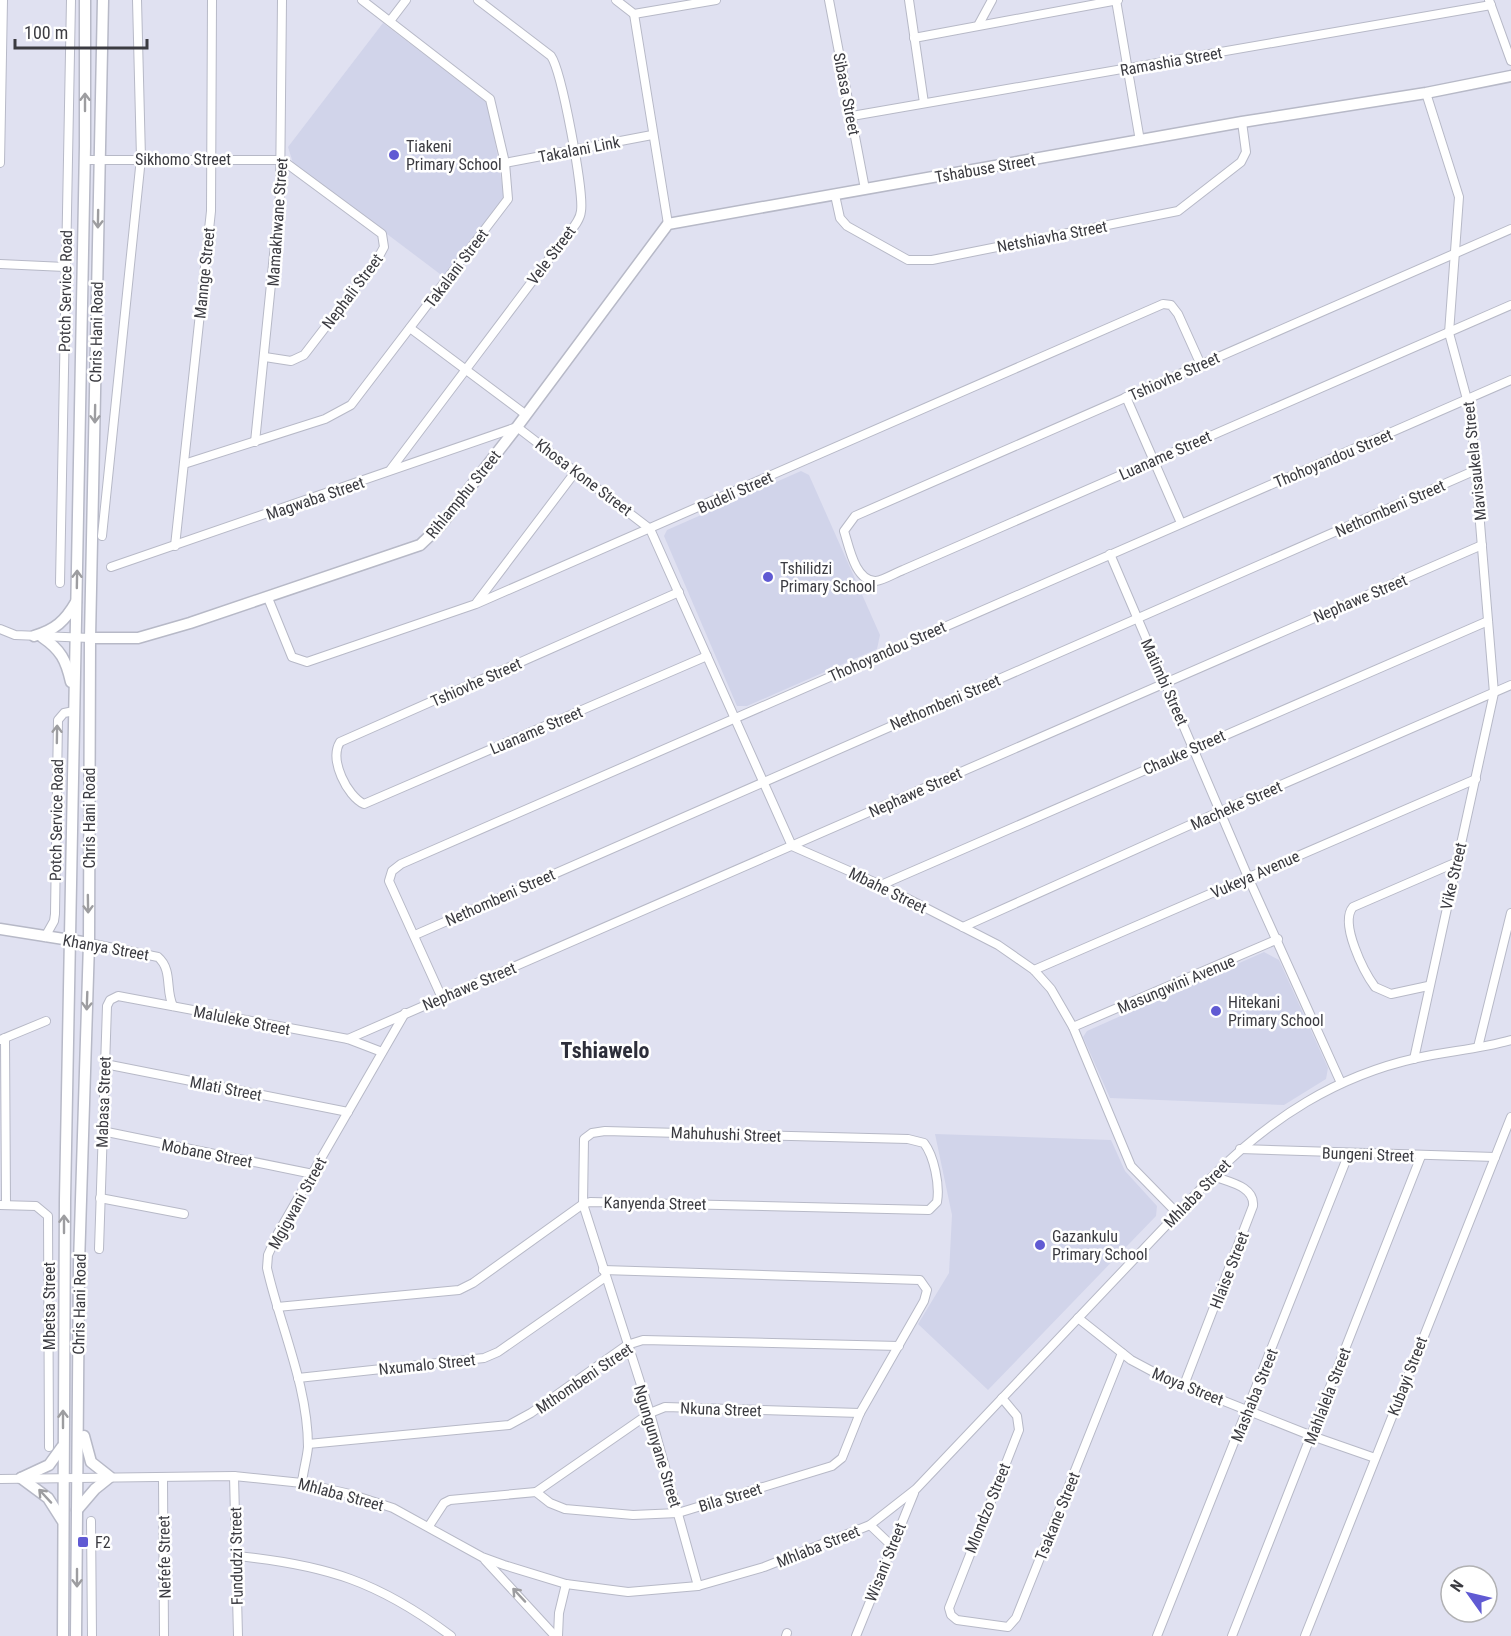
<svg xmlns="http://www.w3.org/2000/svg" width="1511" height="1636" viewBox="0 0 1511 1636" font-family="'Roboto Condensed',sans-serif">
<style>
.built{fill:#d1d4ea}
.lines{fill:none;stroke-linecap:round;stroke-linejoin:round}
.street-casing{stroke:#b7b9c7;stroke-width:10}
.secondary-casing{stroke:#b7b9c7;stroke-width:13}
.street{stroke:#fff;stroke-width:8}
.secondary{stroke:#fff;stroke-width:10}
.oneway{stroke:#9d9da0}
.poi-dot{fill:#605ad3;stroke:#fff;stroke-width:2}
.labels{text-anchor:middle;stroke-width:5;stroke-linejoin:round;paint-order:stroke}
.street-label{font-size:16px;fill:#3b3b41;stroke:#fff}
.poi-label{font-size:16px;fill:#3b3b41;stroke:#fff;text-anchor:start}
.district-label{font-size:22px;font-weight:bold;fill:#2d2e3a;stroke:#fff}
</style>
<rect width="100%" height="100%" fill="#e0e1f1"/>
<g class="built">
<polygon points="383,23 489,104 504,197 444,277 293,163 288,147"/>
<polygon points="801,471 809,475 880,635 877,649 747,706 737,706 664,536 667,530"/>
<polygon points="1264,952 1279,960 1328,1068 1326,1079 1284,1105 1110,1098 1083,1037 1087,1031"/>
<polygon points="935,1134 1111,1140 1125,1171 1157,1206 1156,1216 988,1390 918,1324 949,1273 952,1215"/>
</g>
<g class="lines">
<defs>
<g id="street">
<polyline points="616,0 634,14 716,0"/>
<polyline points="829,0 865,189"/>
<polyline points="909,0 924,103"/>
<polyline points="1116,0 1140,141"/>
<polyline points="1489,0 1511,61"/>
<polyline points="634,14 668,224"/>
<polyline points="390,21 406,0"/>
<polyline points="979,24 992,0"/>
<polyline points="914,38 1118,0"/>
<polyline points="852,116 1491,5"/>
<polyline points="84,160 282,160 382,234 384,247 377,260 304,355 291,361 265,357"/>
<polyline points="0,163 3,0"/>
<polyline points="505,163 652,135"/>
<polyline points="835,195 840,218 847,226 908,260 932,260 1178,211 1241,162 1246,152 1242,122"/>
<path d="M 1511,229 L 855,516 L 844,531 C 849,546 855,582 876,581 C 884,580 895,573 903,570 L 1511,305"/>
<polyline points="0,264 65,267"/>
<polyline points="410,328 525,414"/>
<polyline points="1126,397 1181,523"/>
<polyline points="255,442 280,195 282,0"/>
<polyline points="184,464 325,419 351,405 508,199 505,163 490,99 362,0"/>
<path d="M 391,469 L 564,239 C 570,231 580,222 581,211 C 584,192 562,72 551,56 L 478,0"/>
<polyline points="102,536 141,158 137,0"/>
<polyline points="175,546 211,211 212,0"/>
<polyline points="1110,554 1248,877 1341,1083"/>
<polyline points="111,567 517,427 650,529 792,846 881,885 998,945 1034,970 1051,989 1073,1027 1131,1166 1177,1213"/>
<polyline points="60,583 71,0"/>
<path d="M 679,592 L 340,742 C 329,760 347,796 364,804 L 707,656"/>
<polyline points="268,598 292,657 307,662 476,604 1163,304 1171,305 1178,314 1201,365"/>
<polyline points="477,602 576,471"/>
<polyline points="0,629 15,635 90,638"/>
<polyline points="881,885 1488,621"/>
<polyline points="963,927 1221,811 1511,685"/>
<polyline points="415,935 1476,470"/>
<polyline points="45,937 54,921 55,914 58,720 64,713 74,711"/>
<path d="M 89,943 L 158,957 C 173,970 165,990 173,1006"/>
<polyline points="1034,970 1476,779"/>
<path d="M 1428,986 L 1391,994 L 1375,987 C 1364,972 1339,923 1353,907 L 1457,862"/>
<polyline points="442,998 389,881 392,871 401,864 1511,380"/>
<polyline points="1073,1027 1278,939"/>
<polyline points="5,1038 6,1205"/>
<polyline points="348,1039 1482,545"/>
<polyline points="0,1040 46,1021"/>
<polyline points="1478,1047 1511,913"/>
<polyline points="1414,1059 1494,693 1471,414 1449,333 1459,197 1426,93"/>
<polyline points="105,1064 348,1112"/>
<polyline points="102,1131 313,1174"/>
<polyline points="1240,1149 1495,1157"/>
<polyline points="100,1198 184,1214"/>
<polyline points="0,1205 36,1206 48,1216 49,1447"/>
<polyline points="99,1249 107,1006 110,1000 118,996 348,1039 382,1052"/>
<path d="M 277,1307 L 459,1290 L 473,1283 L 583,1204 L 590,1202 L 929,1210 L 937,1202 C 940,1185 934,1156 924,1143 L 908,1139 L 605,1131 L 592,1133 L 584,1139 L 583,1204 L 650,1413 L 698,1586"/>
<polyline points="1078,1318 1131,1360 1161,1376 1312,1436 1375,1458"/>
<polyline points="298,1378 484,1358 498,1352 604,1278"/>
<path d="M 1184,1385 L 1253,1206 C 1255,1186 1228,1182 1213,1176"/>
<polyline points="1002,1398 1017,1416 1019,1430 949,1608 951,1615 957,1620 1008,1627 1016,1618 1122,1353"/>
<polyline points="308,1444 509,1425 531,1413 627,1345 643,1340 899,1346"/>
<polyline points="234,1476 238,1636"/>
<polyline points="163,1478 164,1636"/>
<path d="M 0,1479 L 234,1476 L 302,1483 L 350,1494 L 393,1508 L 482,1557 L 504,1565 L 566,1584 L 628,1592 L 698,1586 L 764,1567 L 870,1525 L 916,1489 L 1213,1176 C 1271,1118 1336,1076 1417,1058 C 1448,1051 1480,1049 1511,1040"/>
<path d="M 302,1483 C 303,1471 307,1459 308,1447 C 308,1386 280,1326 267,1268 L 268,1255 L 278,1233 L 405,1013"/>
<polyline points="536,1492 650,1413 665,1407 860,1413"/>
<polyline points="91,1521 92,1636"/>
<polyline points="870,1525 891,1545"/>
<polyline points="429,1526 444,1503 450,1500 536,1492 550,1503 565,1509 633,1515 678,1513 832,1466 842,1458 860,1413 924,1301 927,1290 920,1280 603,1270"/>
<path d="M 237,1556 C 327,1565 379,1582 451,1636"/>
<polyline points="485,1560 555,1636"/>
<polyline points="558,1636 559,1613 566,1584"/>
<polyline points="786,1636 787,1633"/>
<polyline points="856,1636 914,1493"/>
<polyline points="1157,1636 1349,1153"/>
<polyline points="1232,1636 1421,1156"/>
<polyline points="1305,1636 1511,1117"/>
</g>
<g id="secondary">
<path d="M 34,636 C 55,630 65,621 76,602"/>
<path d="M 42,637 C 61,650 66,660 71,682"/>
<polyline points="90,638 138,638 190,623 420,545 440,526 517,427 668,224 1242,122 1426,93 1511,76"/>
<polyline points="0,929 89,943"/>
<polyline points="21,1478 48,1498 62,1520"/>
<polyline points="21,1478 49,1465 62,1447"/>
<polyline points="77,1510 95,1489 110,1477 91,1462 84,1436"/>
<polyline points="63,1636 65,1200 85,146 85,0"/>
<polyline points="76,1636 79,1264 89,943 90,638 103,0"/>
</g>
</defs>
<use href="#street" class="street-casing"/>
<use href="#secondary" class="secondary-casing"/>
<use href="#street" class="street"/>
<use href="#secondary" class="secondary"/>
</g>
<defs><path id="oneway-shaft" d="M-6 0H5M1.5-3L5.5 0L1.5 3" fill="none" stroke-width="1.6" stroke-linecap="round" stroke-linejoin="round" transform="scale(1.5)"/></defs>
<g class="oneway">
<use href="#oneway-shaft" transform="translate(85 102) rotate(-90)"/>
<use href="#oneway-shaft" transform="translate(98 219) rotate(91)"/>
<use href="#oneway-shaft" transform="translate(95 414) rotate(91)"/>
<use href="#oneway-shaft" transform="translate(77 579) rotate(-89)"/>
<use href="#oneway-shaft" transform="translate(57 734) rotate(-89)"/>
<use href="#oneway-shaft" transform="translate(88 904) rotate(89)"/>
<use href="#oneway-shaft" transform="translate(87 1001) rotate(92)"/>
<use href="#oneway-shaft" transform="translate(64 1224) rotate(-90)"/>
<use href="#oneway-shaft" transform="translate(63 1419) rotate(-90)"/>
<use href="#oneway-shaft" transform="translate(45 1496) rotate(-133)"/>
<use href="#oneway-shaft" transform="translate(77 1578) rotate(90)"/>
<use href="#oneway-shaft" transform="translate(519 1595) rotate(-133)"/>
</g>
<g class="poi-dot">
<circle cx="394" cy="155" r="6"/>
<circle cx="768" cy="577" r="6"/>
<circle cx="1216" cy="1011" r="6"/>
<circle cx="1040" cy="1245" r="6"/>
<rect x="77" y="1536" width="12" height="12" rx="3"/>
</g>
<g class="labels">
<g class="street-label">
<text transform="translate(1171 61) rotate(-10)" y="6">Ramashia Street</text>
<text transform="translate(847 94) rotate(79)" y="6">Sibasa Street</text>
<text transform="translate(579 149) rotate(-11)" y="6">Takalani Link</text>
<text x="183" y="165">Sikhomo Street</text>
<text transform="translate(985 168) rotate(-10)" y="6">Tshabuse Street</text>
<text transform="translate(277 222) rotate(-86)" y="6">Mamakhwane Street</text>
<text transform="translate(1052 236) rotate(-11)" y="6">Netshiavha Street</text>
<text transform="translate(551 255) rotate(-53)" y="6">Vele Street</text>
<text transform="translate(456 268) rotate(-53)" y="6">Takalani Street</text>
<text transform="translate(204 273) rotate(-84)" y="6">Mannge Street</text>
<text transform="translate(65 291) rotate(-89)" y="6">Potch Service Road</text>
<text transform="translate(352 291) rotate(-53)" y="6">Nephali Street</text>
<text transform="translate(96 332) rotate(-89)" y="6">Chris Hani Road</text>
<text transform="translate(1174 376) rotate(-24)" y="6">Tshiovhe Street</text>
<text transform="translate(1165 455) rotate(-24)" y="6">Luaname Street</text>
<text transform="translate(1333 458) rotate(-23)" y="6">Thohoyandou Street</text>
<text transform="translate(1474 461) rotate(-96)" y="6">Mavisaukela Street</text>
<text transform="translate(584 477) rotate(37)" y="6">Khosa Kone Street</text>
<text transform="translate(735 492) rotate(-24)" y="6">Budeli Street</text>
<text transform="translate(463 494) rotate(-51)" y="6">Rihlamphu Street</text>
<text transform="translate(315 498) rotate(-19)" y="6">Magwaba Street</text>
<text transform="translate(1390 508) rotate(-24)" y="6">Nethombeni Street</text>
<text transform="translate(1360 598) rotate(-23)" y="6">Nephawe Street</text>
<text transform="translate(887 651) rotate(-24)" y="6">Thohoyandou Street</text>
<text transform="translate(476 682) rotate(-24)" y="6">Tshiovhe Street</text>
<text transform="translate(1165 682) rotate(66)" y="6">Matimbi Street</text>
<text transform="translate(945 702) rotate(-23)" y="6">Nethombeni Street</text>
<text transform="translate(536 730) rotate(-23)" y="6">Luaname Street</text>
<text transform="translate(1184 752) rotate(-24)" y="6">Chauke Street</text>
<text transform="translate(915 792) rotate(-24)" y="6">Nephawe Street</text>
<text transform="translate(1236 805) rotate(-24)" y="6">Macheke Street</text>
<text transform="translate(89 818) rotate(-90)" y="6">Chris Hani Road</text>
<text transform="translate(56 820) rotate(-89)" y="6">Potch Service Road</text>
<text transform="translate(1255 874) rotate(-24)" y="6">Vukeya Avenue</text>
<text transform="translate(1453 876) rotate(-77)" y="6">Vike Street</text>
<text transform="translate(888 890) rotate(26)" y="6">Mbahe Street</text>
<text transform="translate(500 897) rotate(-24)" y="6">Nethombeni Street</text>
<text transform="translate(106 947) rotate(10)" y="6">Khanya Street</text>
<text transform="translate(1176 984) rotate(-23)" y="6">Masungwini Avenue</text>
<text transform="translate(469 986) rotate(-23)" y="6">Nephawe Street</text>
<text transform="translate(242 1020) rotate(11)" y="6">Maluleke Street</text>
<text transform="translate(226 1088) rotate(11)" y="6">Mlati Street</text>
<text transform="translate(103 1102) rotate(-88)" y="6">Mabasa Street</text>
<text transform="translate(726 1134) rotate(2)" y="6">Mahuhushi Street</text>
<text transform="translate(207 1153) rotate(11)" y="6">Mobane Street</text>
<text transform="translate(1368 1154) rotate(2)" y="6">Bungeni Street</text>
<text transform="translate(1197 1193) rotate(-46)" y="6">Mhlaba Street</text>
<text transform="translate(297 1203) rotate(-61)" y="6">Mgigwani Street</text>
<text transform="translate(655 1203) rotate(1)" y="6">Kanyenda Street</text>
<text transform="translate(1229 1270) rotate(-69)" y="6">Hlaise Street</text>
<text transform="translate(79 1304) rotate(-89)" y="6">Chris Hani Road</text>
<text transform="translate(49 1306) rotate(-90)" y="6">Mbetsa Street</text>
<text transform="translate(427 1364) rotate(-6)" y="6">Nxumalo Street</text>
<text transform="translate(1407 1376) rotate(-69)" y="6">Kubayi Street</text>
<text transform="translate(584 1378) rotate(-34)" y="6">Mthombeni Street</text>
<text transform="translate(1188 1386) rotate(22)" y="6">Moya Street</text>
<text transform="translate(1254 1395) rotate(-68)" y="6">Mashaba Street</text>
<text transform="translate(1327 1396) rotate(-69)" y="6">Mahlalela Street</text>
<text transform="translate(721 1409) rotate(2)" y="6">Nkuna Street</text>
<text transform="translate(658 1446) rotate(73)" y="6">Ngungunyane Street</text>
<text transform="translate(341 1494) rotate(15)" y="6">Mhlaba Street</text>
<text transform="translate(730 1497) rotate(-17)" y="6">Bila Street</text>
<text transform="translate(987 1508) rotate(-68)" y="6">Mlondzo Street</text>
<text transform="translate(1057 1516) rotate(-68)" y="6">Tsakane Street</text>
<text transform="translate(818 1546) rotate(-22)" y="6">Mhlaba Street</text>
<text transform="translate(236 1556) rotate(-91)" y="6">Fundudzi Street</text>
<text transform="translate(164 1557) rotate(-91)" y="6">Nefefe Street</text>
<text transform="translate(885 1562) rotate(-68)" y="6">Wisani Street</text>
</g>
<g class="poi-label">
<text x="406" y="152">Tiakeni<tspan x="406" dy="18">Primary School</tspan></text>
<text x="780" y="574">Tshilidzi<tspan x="780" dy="18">Primary School</tspan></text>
<text x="1228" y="1008">Hitekani<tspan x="1228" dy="18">Primary School</tspan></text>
<text x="1052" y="1242">Gazankulu<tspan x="1052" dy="18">Primary School</tspan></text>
<text x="95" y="1548">F2</text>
</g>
<g class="district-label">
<text x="605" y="1058">Tshiawelo</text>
</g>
</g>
<g transform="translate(1469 1594) rotate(304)"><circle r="28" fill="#ffffff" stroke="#b1b1b3" stroke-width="1.5"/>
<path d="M0-4.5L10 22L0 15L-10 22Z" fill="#605ad3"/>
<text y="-9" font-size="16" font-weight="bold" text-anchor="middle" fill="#3b3b41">N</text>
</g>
<path d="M15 39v9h132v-9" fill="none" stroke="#3b3b41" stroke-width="3"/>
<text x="24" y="39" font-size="18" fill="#3b3b41" stroke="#ffffff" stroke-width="4.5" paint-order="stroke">100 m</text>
</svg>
